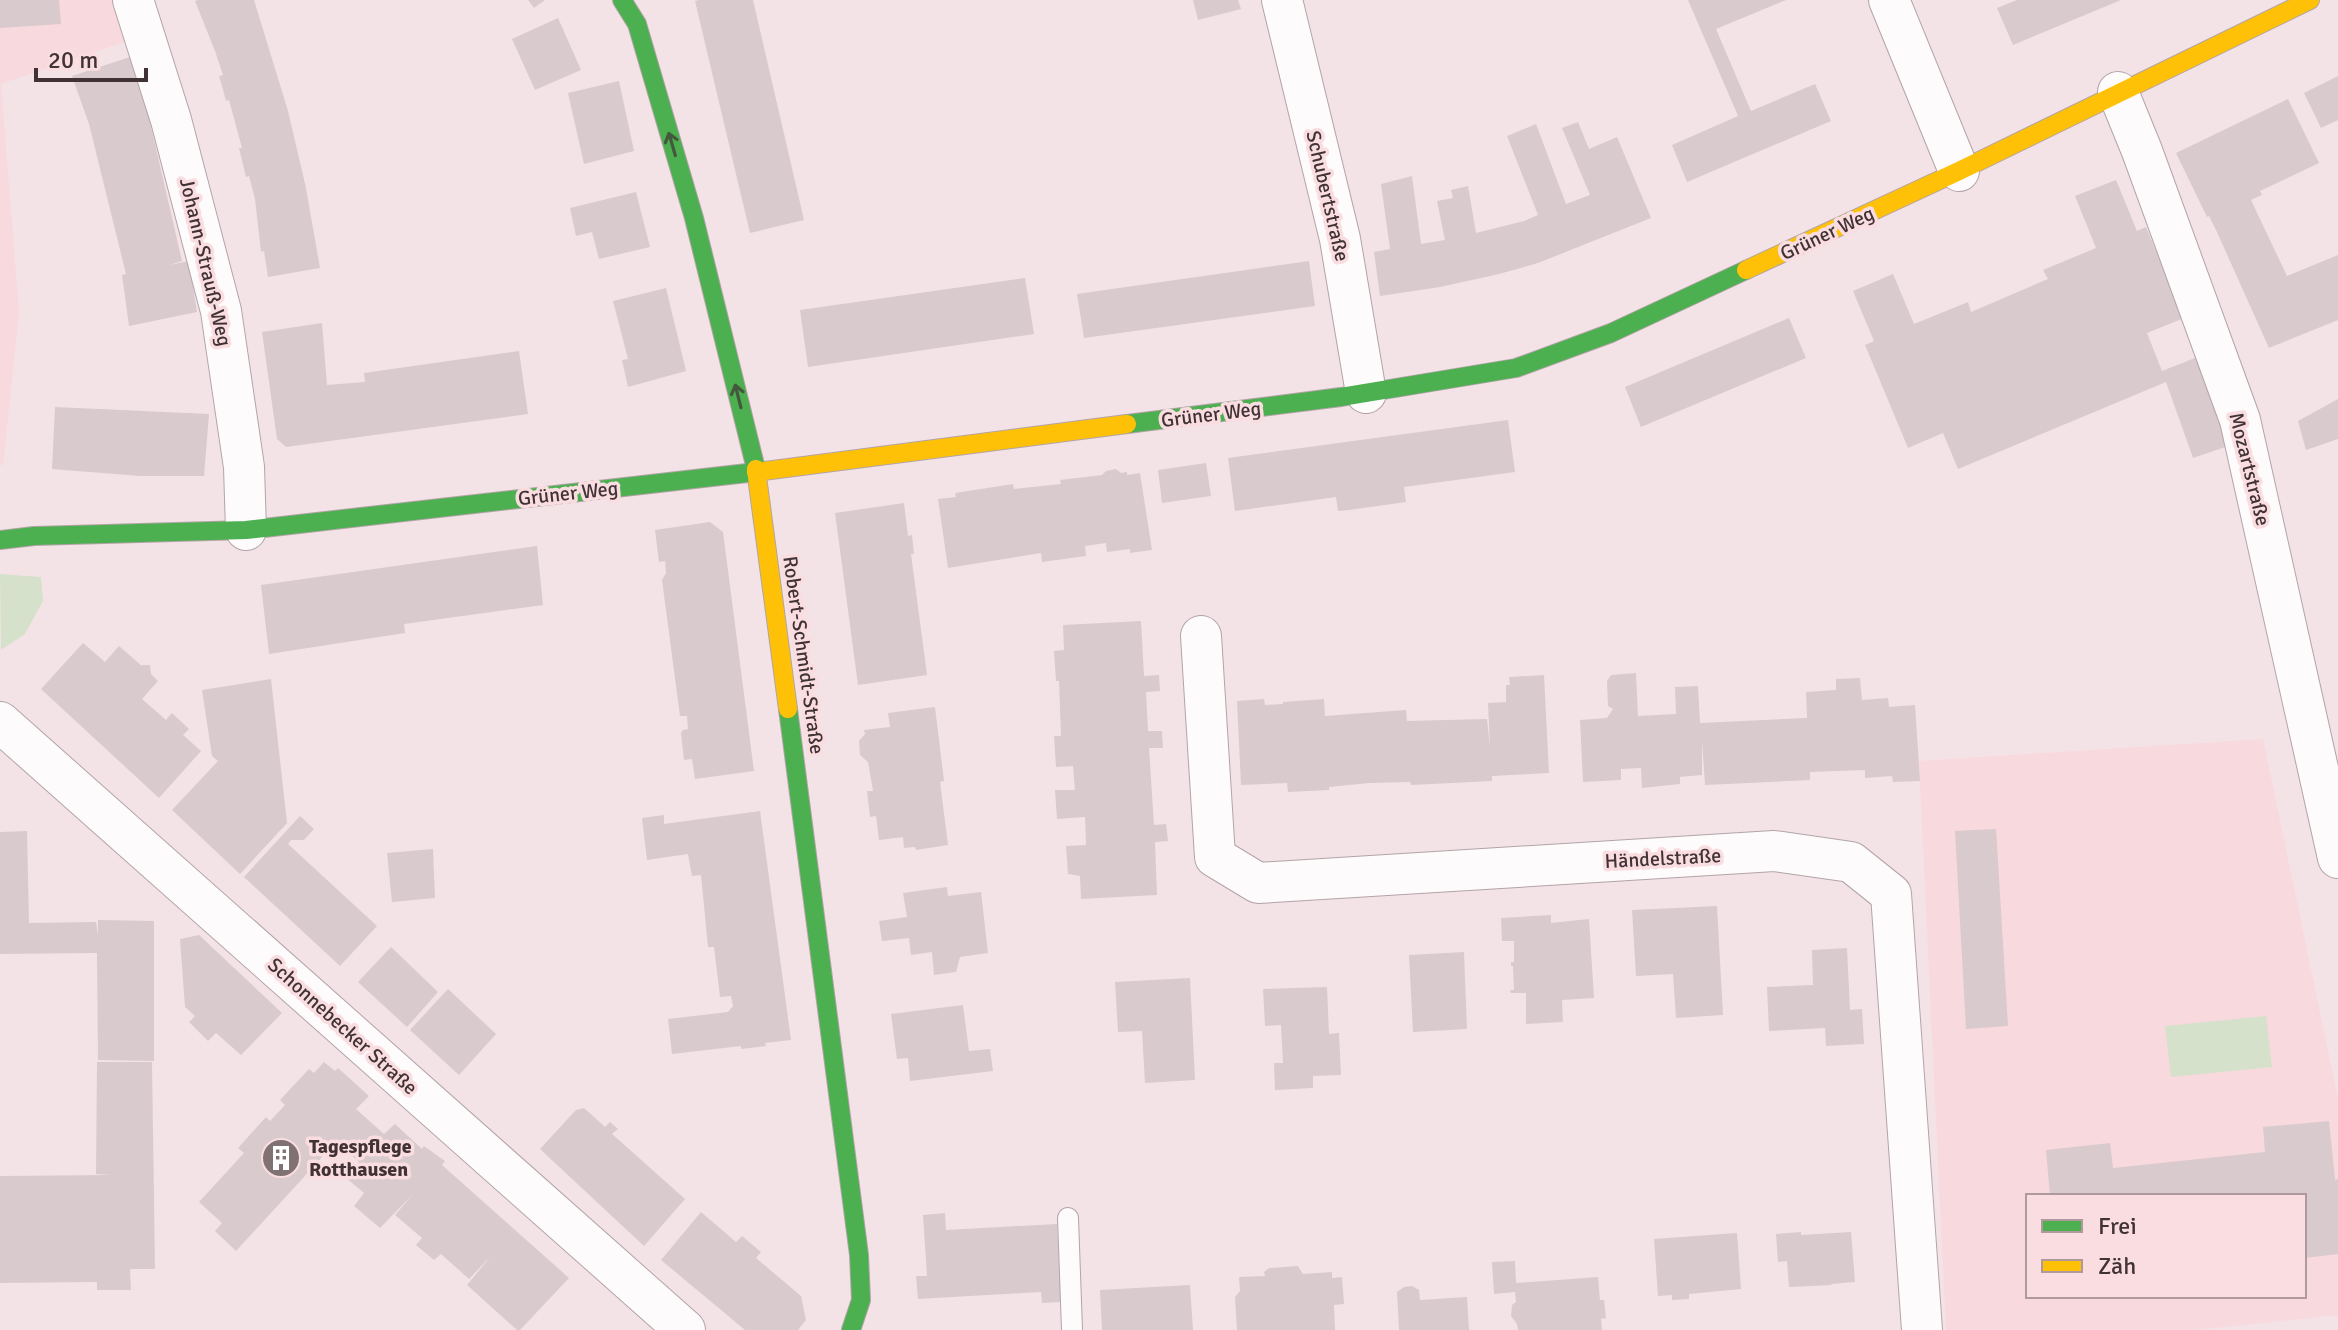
<svg xmlns="http://www.w3.org/2000/svg" width="2338" height="1330" viewBox="0 0 2338 1330" font-family="Signika,sans-serif">
<style>
.built{fill:#f8d9dd;fill-rule:evenodd}
.green{fill:#d6e1cb}
.building{fill:#d9cacd}
.lines{fill:none;stroke-linecap:round;stroke-linejoin:round}
.lane-casing{stroke:#b2a4a7;stroke-width:22}
.street-casing{stroke:#b2a4a7;stroke-width:42}
.fast-casing{stroke:#b2a4a7;stroke-width:20}
.slow-casing{stroke:#b2a4a7;stroke-width:20}
.lane{stroke:#fdfbfb;stroke-width:20}
.street{stroke:#fdfbfb;stroke-width:40}
.fast{stroke:#4caf50;stroke-width:18}
.slow{stroke:#ffc107;stroke-width:18}
.oneway{stroke:#44583d}
.labels{text-anchor:middle;stroke-width:7;stroke-linejoin:round;paint-order:stroke}
.street-label{font-size:20px;fill:#413335;stroke:#fadde1}
.poi-label{font-size:20px;font-weight:bold;fill:#413335;stroke:#fadde1;text-anchor:start}
</style>
<rect width="100%" height="100%" fill="#f4e3e6"/>
<g class="built">
<polygon points="0,0 114,0 130,40 1,84 19,312 3,465 0,465"/>
<path d="M 2263,739 L 2338,1099 L 2338,1315 L 2197,1330 L 1946,1330 L 1919,761 ZM 2028,1196 L 2304,1196 L 2304,1296 L 2028,1296 Z"/>
</g>
<g class="green">
<polygon points="0,574 41,577 43,601 25,634 1,650"/>
<polygon points="2266,1016 2272,1067 2171,1077 2165,1026"/>
</g>
<g class="building">
<polygon points="0,0 59,0 61,24 0,28"/>
<polygon points="198,0 254,0 288,111 306,188 320,268 268,277 264,251 261,252 255,199 249,176 246,177 239,148 242,148 229,100 226,101 222,86 219,76 223,75 215,51 195,1"/>
<polygon points="528,0 545,0 534,8"/>
<polygon points="699,0 753,0 804,220 750,233 695,1"/>
<polygon points="1193,0 1238,0 1241,9 1198,20"/>
<polygon points="1688,0 1786,0 1716,29 1751,111 1815,84 1831,121 1687,182 1672,145 1738,116"/>
<polygon points="2017,0 2121,0 2013,45 1997,8"/>
<polygon points="558,18 581,70 535,90 512,39"/>
<polygon points="136,55 146,105 182,261 169,265 189,261 197,312 129,326 122,275 126,274 89,124 72,76"/>
<polygon points="2338,76 2338,120 2321,128 2304,93"/>
<polygon points="619,81 634,151 584,164 568,93"/>
<polygon points="2288,99 2319,163 2260,191 2262,195 2251,200 2287,276 2338,255 2338,320 2269,348 2216,230 2209,216 2207,217 2176,153"/>
<polygon points="1578,122 1589,149 1617,137 1651,218 1538,263 1499,274 1440,287 1380,296 1374,252 1390,249 1381,184 1412,176 1421,244 1445,240 1437,201 1453,198 1451,190 1468,186 1476,233 1524,221 1538,215 1507,136 1536,124 1566,204 1590,195 1562,128"/>
<polygon points="2116,180 2137,231 2146,227 2184,318 2147,333 2162,371 2200,356 2234,444 2193,458 2166,382 1958,469 1943,433 1908,448 1865,345 1874,341 1853,291 1893,274 1914,324 1968,302 1971,312 2048,279 2043,270 2096,248 2075,196"/>
<polygon points="636,192 650,247 599,259 592,232 576,236 570,208"/>
<polygon points="1309,261 1315,306 1084,338 1077,294"/>
<polygon points="1025,278 1034,334 808,367 800,310"/>
<polygon points="666,288 686,371 628,387 622,360 628,359 613,301"/>
<polygon points="1789,318 1806,358 1641,427 1625,387"/>
<polygon points="322,323 327,385 365,382 364,373 519,351 528,414 286,447 277,439 262,332"/>
<polygon points="2338,399 2338,439 2306,450 2298,421"/>
<polygon points="55,407 209,414 204,476 140,476 52,469"/>
<polygon points="1508,420 1515,472 1404,487 1406,502 1349,510 1338,511 1336,497 1235,511 1228,458"/>
<polygon points="1206,463 1211,496 1162,503 1158,470"/>
<polygon points="1116,469 1121,473 1127,472 1127,475 1140,473 1152,550 1130,553 1130,549 1107,552 1106,543 1085,546 1086,556 1042,562 1041,553 948,568 938,499 956,497 955,493 1013,484 1014,489 1061,484 1060,480 1102,475 1106,471"/>
<polygon points="904,503 908,536 912,535 914,554 911,554 927,675 858,685 835,513"/>
<polygon points="710,522 723,532 754,771 695,779 692,759 684,760 681,733 683,730 688,729 687,716 680,716 662,580 666,573 665,561 659,562 655,530"/>
<polygon points="537,546 543,605 404,624 405,633 269,654 261,585"/>
<polygon points="1141,621 1144,676 1159,675 1160,691 1146,692 1148,731 1162,731 1163,748 1149,748 1154,825 1166,824 1168,841 1155,842 1157,895 1081,899 1080,876 1068,874 1066,846 1086,845 1085,817 1057,819 1055,790 1075,790 1073,766 1056,767 1054,736 1061,736 1059,681 1056,681 1054,651 1064,650 1063,625"/>
<polygon points="83,643 105,662 119,646 142,666 142,665 150,665 151,674 158,681 142,699 166,720 172,713 189,729 183,735 201,751 159,798 41,689"/>
<polygon points="1636,673 1638,716 1676,714 1675,687 1698,686 1700,723 1807,718 1806,692 1836,690 1836,679 1860,678 1862,700 1888,698 1889,707 1915,705 1920,781 1893,782 1892,776 1865,778 1865,770 1810,772 1810,780 1705,785 1702,740 1702,775 1680,777 1680,784 1642,788 1641,768 1621,769 1621,780 1583,782 1580,720 1607,718 1613,709 1608,706 1607,681 1611,675"/>
<polygon points="1544,675 1549,773 1492,776 1492,781 1411,785 1410,782 1369,783 1329,787 1329,790 1288,792 1287,783 1241,785 1237,701 1264,699 1265,705 1283,704 1283,702 1324,699 1325,716 1406,710 1407,721 1487,719 1490,747 1488,703 1506,702 1506,685 1510,685 1509,677"/>
<polygon points="271,679 287,823 240,874 172,810 218,761 212,756 202,690"/>
<polygon points="935,707 944,781 940,782 948,845 916,850 915,847 904,848 903,837 879,840 876,816 870,817 867,791 873,791 868,762 860,755 859,741 865,734 864,730 890,727 888,713"/>
<polygon points="760,811 791,1040 765,1043 766,1046 741,1049 741,1046 672,1054 668,1019 728,1012 733,1006 731,996 720,997 714,947 708,947 701,875 692,876 688,854 647,860 642,818 664,815 664,824"/>
<polygon points="300,816 314,829 304,840 291,840 288,844 377,926 340,966 244,877"/>
<polygon points="1996,829 2008,1026 1966,1029 1955,831"/>
<polygon points="27,831 29,923 96,922 98,936 98,920 154,921 154,1061 98,1060 97,953 0,954 0,832"/>
<polygon points="433,849 435,898 392,902 387,853"/>
<polygon points="947,887 948,896 981,892 988,953 960,957 956,972 934,975 932,952 911,955 909,938 882,941 879,921 907,917 903,893"/>
<polygon points="1717,906 1723,1015 1676,1018 1673,974 1636,976 1632,910"/>
<polygon points="1551,915 1551,923 1589,919 1594,998 1562,1000 1563,1022 1526,1024 1526,993 1511,993 1510,990 1514,990 1513,966 1511,966 1511,962 1514,962 1514,941 1502,941 1501,918"/>
<polygon points="199,935 282,1013 241,1055 216,1033 208,1041 189,1022 195,1016 185,1007 180,939"/>
<polygon points="391,947 438,992 407,1027 358,982"/>
<polygon points="1847,948 1850,1010 1862,1009 1864,1044 1826,1046 1825,1028 1769,1031 1767,987 1813,985 1812,950"/>
<polygon points="1464,952 1467,1029 1413,1032 1409,955"/>
<polygon points="1190,978 1195,1080 1145,1083 1142,1031 1118,1032 1115,982"/>
<polygon points="1327,987 1329,1034 1339,1033 1341,1075 1313,1076 1313,1088 1275,1090 1274,1063 1283,1063 1281,1025 1265,1026 1263,989"/>
<polygon points="448,989 496,1034 459,1075 410,1030"/>
<polygon points="963,1005 969,1051 990,1049 993,1071 910,1081 908,1058 897,1059 891,1014"/>
<polygon points="97,1062 152,1062 155,1269 130,1269 131,1290 97,1290 97,1282 0,1283 0,1176 111,1175 96,1174"/>
<polygon points="324,1062 335,1071 338,1068 369,1096 356,1109 384,1134 395,1124 422,1149 424,1146 445,1161 442,1165 569,1278 520,1330 517,1330 467,1285 491,1256 469,1279 441,1254 434,1260 416,1245 422,1238 395,1215 413,1194 380,1228 354,1206 364,1193 346,1178 359,1162 336,1142 236,1251 215,1231 222,1223 199,1202 244,1153 238,1148 266,1117 270,1121 285,1105 280,1100 309,1069 314,1073"/>
<polygon points="584,1108 605,1127 610,1122 618,1129 612,1134 685,1199 644,1246 540,1149 576,1110"/>
<polygon points="2329,1121 2335,1180 2338,1179 2338,1254 2304,1258 2304,1196 2050,1196 2046,1150 2110,1143 2113,1168 2265,1152 2263,1127"/>
<polygon points="701,1212 736,1242 742,1236 761,1252 756,1258 801,1296 806,1320 798,1330 745,1330 661,1260"/>
<polygon points="945,1213 946,1230 1057,1224 1061,1302 1042,1303 1041,1292 918,1299 916,1276 927,1276 923,1215"/>
<polygon points="1801,1232 1801,1235 1851,1232 1855,1282 1831,1284 1832,1285 1789,1287 1787,1261 1778,1262 1776,1234"/>
<polygon points="1737,1233 1741,1289 1689,1294 1689,1299 1672,1300 1672,1295 1658,1296 1654,1239"/>
<polygon points="1515,1261 1516,1283 1598,1277 1600,1300 1604,1300 1606,1318 1601,1319 1602,1330 1518,1330 1517,1324 1511,1316 1512,1305 1516,1302 1515,1292 1494,1294 1492,1262"/>
<polygon points="1298,1266 1303,1274 1332,1272 1332,1278 1342,1277 1344,1304 1334,1305 1335,1330 1237,1330 1235,1297 1240,1291 1239,1277 1265,1276 1264,1272 1269,1268"/>
<polygon points="1190,1285 1193,1330 1102,1330 1100,1290"/>
<polygon points="1412,1286 1419,1290 1420,1300 1467,1297 1469,1330 1399,1330 1397,1292 1404,1287"/>
</g>
<g class="lines">
<defs>
<polyline id="lane" points="1068,1218 1072,1330"/>
<g id="street">
<polyline points="133,0 171,120 221,311 244,467 246,530"/>
<polyline points="1282,0 1340,239 1366,393"/>
<polyline points="1889,0 1959,171"/>
<polyline points="2118,92 2142,151 2240,420 2338,858"/>
<polyline points="1201,636 1215,857 1258,883 1774,851 1851,862 1891,894 1922,1330"/>
<polyline points="0,722 685,1330"/>
</g>
<g id="fast">
<polyline points="622,0 637,24 694,218 756,469"/>
<polyline points="1127,424 1341,397 1516,368 1611,333 1746,270"/>
<polyline points="0,540 34,536 246,530 756,472"/>
<polyline points="788,709 859,1255 861,1300 851,1330"/>
</g>
<g id="slow">
<polyline points="1746,270 1959,171 2310,0"/>
<polyline points="756,469 788,709"/>
<polyline points="756,472 1127,424"/>
</g>
</defs>
<use href="#lane" class="lane-casing"/>
<use href="#street" class="street-casing"/>
<use href="#fast" class="fast-casing"/>
<use href="#slow" class="slow-casing"/>
<use href="#lane" class="lane"/>
<use href="#street" class="street"/>
<use href="#fast" class="fast"/>
<use href="#slow" class="slow"/>
</g>
<defs><path id="oneway-shaft" d="M-6 0H5M1.5-3L5.5 0L1.5 3" fill="none" stroke-width="1.6" stroke-linecap="round" stroke-linejoin="round" transform="scale(2)"/></defs>
<g class="oneway">
<use href="#oneway-shaft" transform="translate(672 144) rotate(-106)"/>
<use href="#oneway-shaft" transform="translate(738 396) rotate(-104)"/>
</g>
<defs>
<symbol id="building-disc" viewBox="-11 -11 22 22"><circle r="9.5" fill="#807173" stroke="#fadde1"/><path d="M-4-6H4V6H1V3H-1V6H-4ZM-2.5-4.3h1.7v1.8h-1.7ZM.8-4.3h1.7v1.8H.8ZM-2.5-1h1.7V.8h-1.7ZM.8-1h1.7V.8H.8Z" fill="#fff"/></symbol>
</defs>
<g fill-rule="evenodd">
<use href="#building-disc" x="259" y="1136" width="44" height="44"/>
</g>
<g class="labels">
<g class="street-label">
<text transform="translate(1328 196) rotate(77)" y="7">Schubertstraße</text>
<text transform="translate(1827 233) rotate(-25)" y="7">Grüner Weg</text>
<text transform="translate(206 262) rotate(77)" y="7">Johann-Strauß-Weg</text>
<text transform="translate(1211 414) rotate(-7)" y="7">Grüner Weg</text>
<text transform="translate(2250 469) rotate(76)" y="7">Mozartstraße</text>
<text transform="translate(568 493) rotate(-6)" y="7">Grüner Weg</text>
<text transform="translate(804 655) rotate(82)" y="7">Robert-Schmidt-Straße</text>
<text transform="translate(1663 858) rotate(-3)" y="7">Händelstraße</text>
<text transform="translate(343 1026) rotate(42)" y="7">Schonnebecker Straße</text>
</g>
<g class="poi-label">
<text x="309" y="1153">Tagespflege<tspan x="309" dy="23">Rotthausen</tspan></text>
</g>
</g>
<rect x="2026" y="1194" width="280" height="104" fill="#fadde1" stroke="#b0999c" stroke-width="2"/>
<rect x="2042" y="1220" width="40" height="12" fill="#4caf50" stroke="#b0999c" stroke-width="2"/>
<text x="2098" y="1234" font-size="24" fill="#413335">Frei</text>
<rect x="2042" y="1260" width="40" height="12" fill="#ffc107" stroke="#b0999c" stroke-width="2"/>
<text x="2098" y="1274" font-size="24" fill="#413335">Zäh</text>
<path d="M36 68v12h110v-12" fill="none" stroke="#413335" stroke-width="4"/>
<text x="48" y="68" font-size="24" fill="#413335" stroke="#fadde1" stroke-width="6" paint-order="stroke">20 m</text>
</svg>
